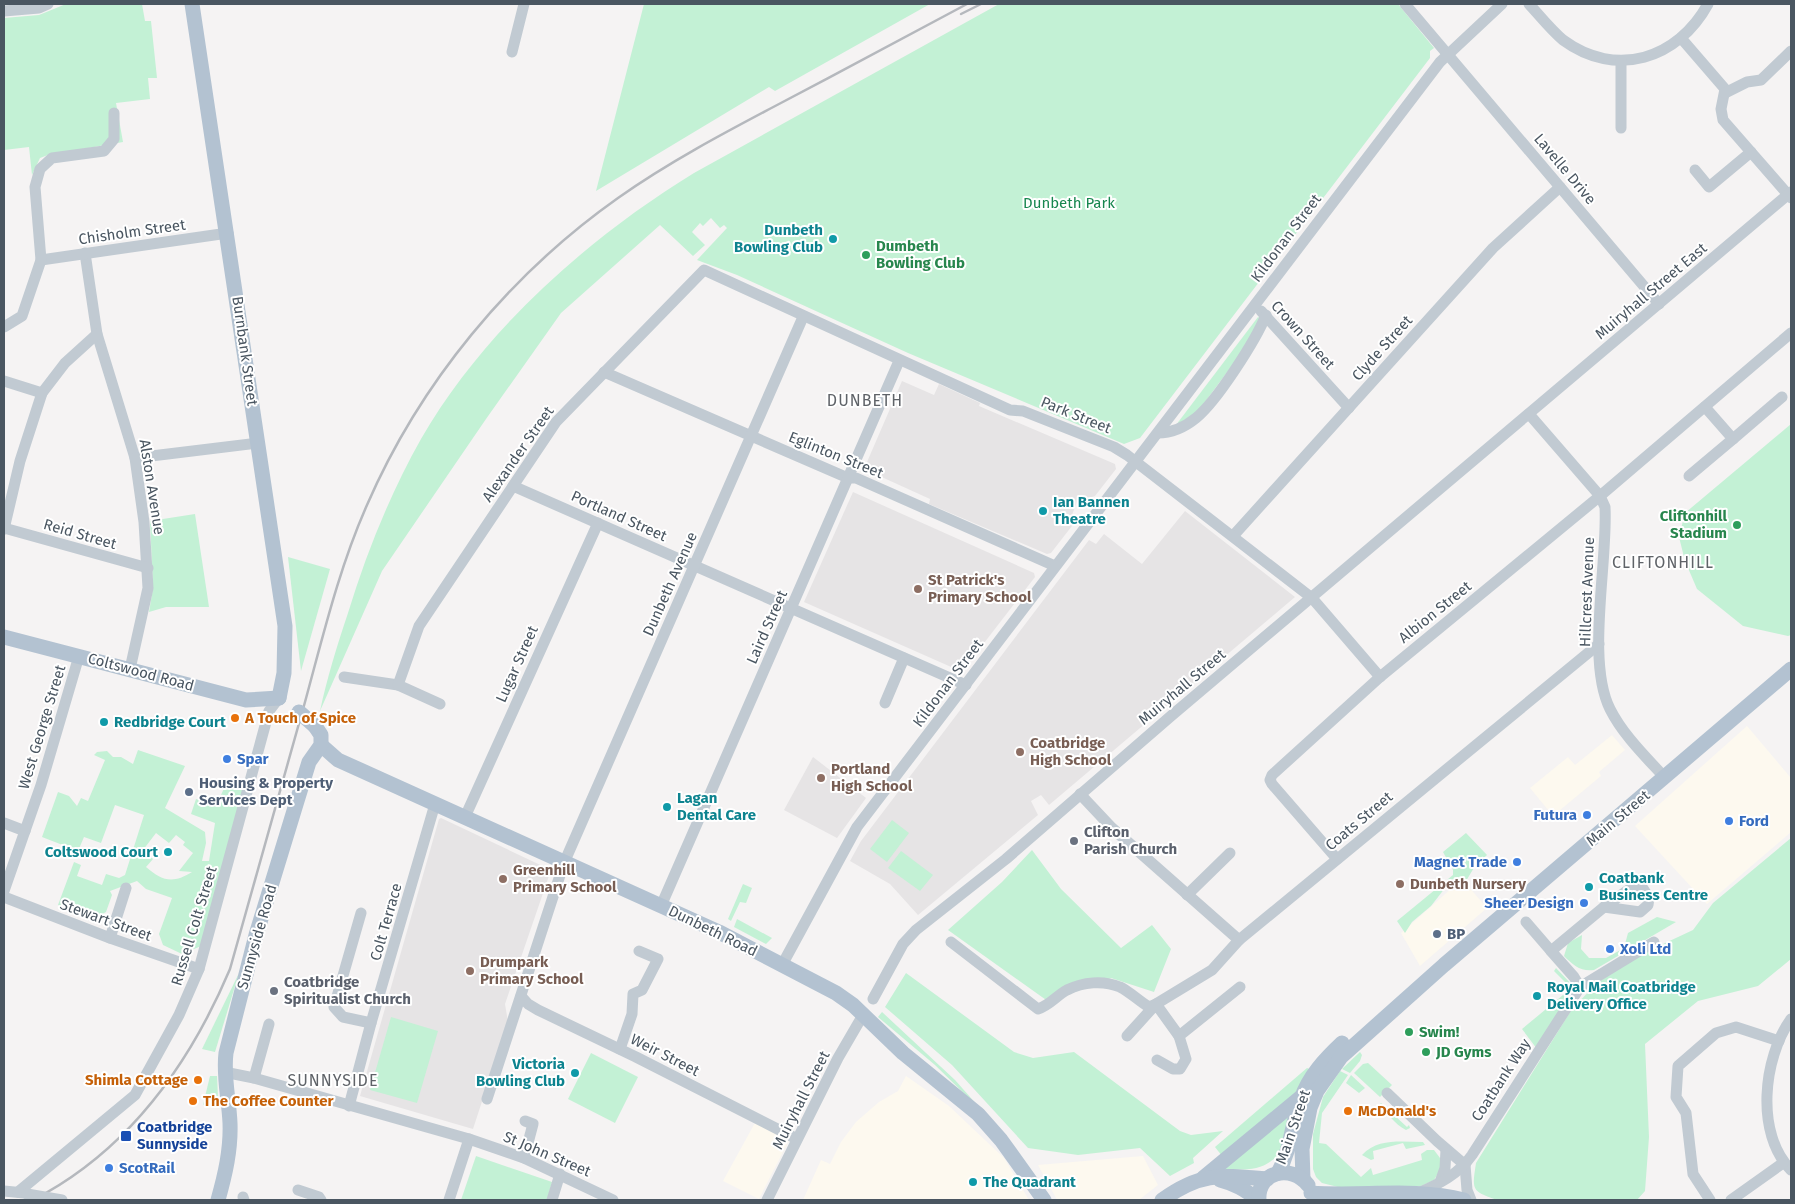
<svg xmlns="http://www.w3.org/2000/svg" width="1795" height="1204" viewBox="0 0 1795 1204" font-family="'Fira Sans',sans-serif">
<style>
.commercial{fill:#fdf9ef}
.education{fill:#e6e4e5}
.green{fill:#c3f1d5;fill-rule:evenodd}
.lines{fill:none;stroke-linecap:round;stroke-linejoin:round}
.minor{stroke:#c1cad2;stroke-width:11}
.major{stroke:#b3c2d1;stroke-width:15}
.rail{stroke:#b5b8bd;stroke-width:2.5}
.minor-bridge{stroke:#c1cad2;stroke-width:11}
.major-bridge{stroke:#b3c2d1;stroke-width:15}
.culture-dot{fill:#0f9aa8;stroke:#fff;stroke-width:2}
.leisure-dot{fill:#2e9e5b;stroke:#fff;stroke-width:2}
.education-dot{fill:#8d6e63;stroke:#fff;stroke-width:2}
.food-dot{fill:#e8710a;stroke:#fff;stroke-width:2}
.shop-dot{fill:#3f7fe0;stroke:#fff;stroke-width:2}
.service-dot{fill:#5c6f8a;stroke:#fff;stroke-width:2}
.worship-dot{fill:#6b7280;stroke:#fff;stroke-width:2}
.transit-dot{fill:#1a4fb4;stroke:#fff;stroke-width:2}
.labels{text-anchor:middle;stroke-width:4;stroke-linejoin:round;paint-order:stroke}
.street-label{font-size:15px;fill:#4a5661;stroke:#fff}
.park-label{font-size:15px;fill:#17864f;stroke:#fff}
.culture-label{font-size:15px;font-weight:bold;fill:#0d838f;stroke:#fff;text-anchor:start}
.leisure-label{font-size:15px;font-weight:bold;fill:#27864d;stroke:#fff;text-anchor:start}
.education-label{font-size:15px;font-weight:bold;fill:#785e54;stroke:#fff;text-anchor:start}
.food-label{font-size:15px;font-weight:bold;fill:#c56008;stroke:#fff;text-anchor:start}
.shop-label{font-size:15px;font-weight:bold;fill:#366cbe;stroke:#fff;text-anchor:start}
.service-label{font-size:15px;font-weight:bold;fill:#4e5e75;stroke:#fff;text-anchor:start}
.worship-label{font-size:15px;font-weight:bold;fill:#5b616d;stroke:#fff;text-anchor:start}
.transit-label{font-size:15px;font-weight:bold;fill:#164399;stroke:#fff;text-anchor:start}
.neighbourhood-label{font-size:16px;letter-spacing:1px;fill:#5f6368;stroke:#fff}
</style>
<rect width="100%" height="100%" fill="#f5f3f3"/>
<g class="commercial">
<polygon points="1747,726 1791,778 1791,832 1707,904 1635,826"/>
<polygon points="1612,735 1625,750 1599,772 1601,776 1553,816 1530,788 1568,757 1575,765"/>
<polygon points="1462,879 1487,908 1420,966 1401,933"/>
<polygon points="906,1076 949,1106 1004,1158 1029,1200 803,1200 821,1160 830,1164 841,1142 856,1122 879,1102 898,1091"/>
<polygon points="756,1121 789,1140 759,1199 723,1181"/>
<polygon points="1143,1156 1158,1185 1139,1200 1057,1200 1038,1165"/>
</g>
<g class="education">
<polygon points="902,381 934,395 939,384 980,403 979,406 1115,464 1116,469 1095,496 1086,499 1078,499 1072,515 1075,522 1051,553 1047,554 929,504 930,499 864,469"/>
<polygon points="853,492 1034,573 1035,577 964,669 958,670 804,602"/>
<polygon points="1185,511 1295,597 1049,805 1041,795 1031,801 1038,815 918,915 890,884 850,861 861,841 1089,540 1096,544 1104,534 1142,564"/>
<polygon points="813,757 866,798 837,838 784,810"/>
<polygon points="441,818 551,870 505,1004 508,1022 473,1129 360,1096 439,819"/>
</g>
<g class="green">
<polygon points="66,4 142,4 145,21 151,21 157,78 148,78 150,99 116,103 123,142 48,155 40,158 32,175 29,147 4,150 4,18 39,15"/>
<polygon points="644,4 930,4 775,91 769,87 596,191"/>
<path d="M 999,4 L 1398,4 L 1434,48 L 1430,51 L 1430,58 L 1140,438 L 1124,444 L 908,353 L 737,275 L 697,260 L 727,228 L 724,225 L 720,228 L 711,218 L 703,226 L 700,223 L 692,232 L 705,245 L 693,256 L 660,225 L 561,313 L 486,419 L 382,571 L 320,711 C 327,678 337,646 348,613 C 366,554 390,494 421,439 C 483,331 588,238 694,173 Z"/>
<polygon points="1258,317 1260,318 1248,344 1196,414 1176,425"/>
<polygon points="1791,424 1791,635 1788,636 1743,626 1697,589 1685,561 1679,537 1685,513"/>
<polygon points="195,514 209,607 166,607 149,612 153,588 150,521"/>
<polygon points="288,557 330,569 301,671"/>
<path d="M 138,750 L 185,766 L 165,808 L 205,832 L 206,843 L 202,861 L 209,861 L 215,823 L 191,814 L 196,799 L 216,806 L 226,784 L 247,792 L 206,944 L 182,954 L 163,945 L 159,934 L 172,898 L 146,889 L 137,881 L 110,891 L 112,895 L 106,912 L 92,919 L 58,905 L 74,862 L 81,865 L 77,876 L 102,885 L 106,874 L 119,878 L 125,875 L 144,815 L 115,805 L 101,843 L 84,837 L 78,851 L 42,837 L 58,792 L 69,796 L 77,806 L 81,798 L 88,801 L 105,760 L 94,755 L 97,752 L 107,751 L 113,757 L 121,757 L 133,764 ZM 156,833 L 169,843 L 176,835 L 185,842 L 183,845 L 193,853 L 179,871 L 192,872 C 173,884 162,881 146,867 L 153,859 L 143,850 Z"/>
<polygon points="892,820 909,833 887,862 870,849"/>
<polygon points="1466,833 1487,855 1475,866 1466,881 1445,888 1431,906 1412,922 1405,933 1397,921 1453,875 1453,870 1443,852"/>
<path d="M 1791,838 L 1791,959 L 1758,986 L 1698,1001 L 1645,1044 L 1649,1137 L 1645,1191 L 1637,1200 L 1497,1200 C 1471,1191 1472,1190 1476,1163 L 1572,1009 L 1596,984 L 1631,959 L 1693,930 L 1713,903 Z"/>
<polygon points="1032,850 1061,889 1121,948 1152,925 1171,949 1154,992 1111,978 1049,1002 948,930 1002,882"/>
<polygon points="901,851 933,875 920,891 888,868"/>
<polygon points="743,884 752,888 746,903 740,902 731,921 728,919"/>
<path d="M 1657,917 L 1676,922 L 1594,970 C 1581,972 1573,965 1564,956 L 1568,943 L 1582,935 L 1581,949 L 1589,958 L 1606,958 L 1624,948 L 1628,933 Z"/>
<polygon points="737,919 772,938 766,944 734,927"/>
<polygon points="1556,968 1574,987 1537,1049 1522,1029 1569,990 1569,986 1554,971"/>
<polygon points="239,973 215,1052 202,1049"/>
<polygon points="906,973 1014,1052 1033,1058 1074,1052 1180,1131 1191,1135 1223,1131 1193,1158 1194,1163 1170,1176 1140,1148 1078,1155 1028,1148 952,1065 885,1007"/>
<polygon points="882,1012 955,1080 986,1115 935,1065 878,1017"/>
<polygon points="391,1017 438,1031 417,1103 370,1090"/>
<polygon points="1360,1052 1362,1055 1360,1061 1350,1073 1342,1069"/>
<polygon points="591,1053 638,1077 615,1123 568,1099"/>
<polygon points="1368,1063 1392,1085 1380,1097 1354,1073 1363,1064"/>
<polygon points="1307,1068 1312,1070 1298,1094 1222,1156 1215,1147"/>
<polygon points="1340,1071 1348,1075 1322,1113 1319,1143 1326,1144 1361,1177 1371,1168 1373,1175 1422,1160 1421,1154 1427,1150 1434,1150 1440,1158 1440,1170 1434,1180 1421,1186 1342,1188 1322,1183 1316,1177 1313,1169 1313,1134 1323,1097"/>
<polygon points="1351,1075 1365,1088 1359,1093 1346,1083"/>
<polygon points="210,1076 217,1076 218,1097 203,1105"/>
<path d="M 1381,1103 L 1407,1127 L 1409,1125 L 1410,1128 L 1406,1130 C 1394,1124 1388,1113 1379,1105 Z"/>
<path d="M 1291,1111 L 1280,1153 C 1263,1172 1245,1170 1221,1169 Z"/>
<path d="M 1423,1142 L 1425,1145 L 1406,1149 L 1403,1143 L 1373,1151 L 1374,1159 L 1371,1160 L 1362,1155 C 1378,1138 1401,1142 1423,1142 Z"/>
<polygon points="476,1156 552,1182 547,1200 461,1200"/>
</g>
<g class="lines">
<g class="minor">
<polyline points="1405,4 1659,304"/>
<path d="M 1529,4 C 1540,16 1551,30 1563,40 C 1616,79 1678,59 1708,4"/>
<polyline points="4,11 39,8 48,4"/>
<polyline points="1681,38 1725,89 1721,109 1723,120 1791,198"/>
<polyline points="512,52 524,4"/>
<polyline points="1725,93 1747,82 1761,80 1791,51"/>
<polyline points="1621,128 1621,61"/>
<polyline points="1695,170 1709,187 1751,152"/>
<polyline points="85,253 97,334 135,458 144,522 148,588 130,669"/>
<polyline points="41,260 228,233"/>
<polyline points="1261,311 1349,408"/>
<polyline points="4,327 22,316 41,260 35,187 40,169 52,158 104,151 114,139 114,113"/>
<polyline points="604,372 848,478 856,478 1055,566"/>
<polyline points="4,381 42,393"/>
<path d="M 1529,414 L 1600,496 L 1605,507 C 1608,563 1586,661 1610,709 C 1623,735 1646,757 1665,778"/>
<path d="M 1158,433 C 1172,433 1185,427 1196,418 C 1217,401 1256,340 1266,315"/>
<polyline points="1733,439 1782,397"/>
<polyline points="135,458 258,443"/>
<polyline points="1689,476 1733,439 1705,407"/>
<polyline points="513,486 966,685"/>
<polyline points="4,528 148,568"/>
<polyline points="4,529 20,461 42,393 65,363 97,334"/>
<polyline points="1233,536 1493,248 1560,187"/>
<polyline points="344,677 398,685"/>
<polyline points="885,703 904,658"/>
<polyline points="440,704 398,685 419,626 556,422 704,270 1010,410 1023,411 1114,447 1127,455 1312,598 1380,677"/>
<polyline points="1080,794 1112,828 1239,940"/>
<polyline points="465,817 598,523"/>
<polyline points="4,823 25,831"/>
<polyline points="1337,859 1272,784 1270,780 1272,775 1380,677 1600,496 1791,333"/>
<polygon points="1634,886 1642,887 1649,898 1648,905 1640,912 1604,907"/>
<polyline points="4,891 41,785 79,656"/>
<polyline points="1187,895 1230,853"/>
<polyline points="4,897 110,938 199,969"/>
<polyline points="661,906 899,361"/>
<polyline points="361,913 334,1007 343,1017 371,1023"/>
<polyline points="1526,922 1551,951"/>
<polyline points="110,938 126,888"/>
<path d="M 951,942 L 1038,1009 C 1050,1005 1056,996 1067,990 C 1083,982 1103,980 1120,987 C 1130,992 1139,1001 1149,1007 L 1156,1004 L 1212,970 L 1239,940 L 1599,644"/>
<polyline points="782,965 857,827 1440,62 1502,4"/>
<polyline points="1580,987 1654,942"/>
<polyline points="521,996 528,1004 538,1010 636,1057 797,1139"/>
<polyline points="873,999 903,944 916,930 1006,859 1171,716 1791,192"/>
<path d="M 1791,1019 C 1763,1058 1755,1134 1791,1170"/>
<polyline points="1127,1036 1156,1004 1179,1036"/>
<polyline points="620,1049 632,1014 633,994 642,990 658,959 639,951"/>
<polyline points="1157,1060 1173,1069 1180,1069 1186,1059 1179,1036 1240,987"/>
<polyline points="224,1072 254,1078 469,1139 524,1158 613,1200"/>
<polyline points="254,1078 269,1024"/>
<polyline points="1387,1093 1437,1141 1465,1165"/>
<polyline points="487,1099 564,863 803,317"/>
<polyline points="349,1106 371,1023 435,804"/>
<polyline points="524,1158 533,1124 525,1121"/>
<polyline points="1465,1165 1467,1190 1471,1200"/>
<polyline points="1440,1182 1445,1168 1446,1150"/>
<polyline points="298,1190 319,1197 321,1200"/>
<polyline points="4,1191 24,1193"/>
<polyline points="18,1192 135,1095 179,1015 199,969 269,711 279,698"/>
<path d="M 1418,1193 C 1439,1184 1459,1174 1472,1155 L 1580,987 L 1574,977 L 1551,951 L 1604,907"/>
<polyline points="243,1197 244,1200"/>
<polyline points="449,1200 469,1139"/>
<polyline points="552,1200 560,1174"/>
<polyline points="767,1200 838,1058 863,1015"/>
<polyline points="1710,1200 1693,1174 1686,1113 1676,1097 1678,1066 1716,1033 1736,1027 1779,1041"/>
<polyline points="1731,1200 1783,1163"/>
</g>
<g class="major">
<polyline points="192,4 285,626 284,673 279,698"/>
<polyline points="4,637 246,700 279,698"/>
<polyline points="321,745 338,760 719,932 836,993 853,1005 903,1053 978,1114 1001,1140 1044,1200"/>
<path d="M 1278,1173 C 1292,1147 1291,1125 1301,1099 C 1309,1076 1325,1059 1342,1043"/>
<polyline points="1203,1178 1301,1097"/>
<polyline points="1303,1179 1302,1149 1310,1108 1317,1091 1341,1057 1444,965 1791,669"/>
<path d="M 1220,1180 C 1232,1183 1248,1190 1256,1200"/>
<path d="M 1311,1193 C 1362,1197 1413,1187 1464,1200"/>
<path d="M 218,1200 C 225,1175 231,1150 230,1123 C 229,1099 223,1076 226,1053 L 256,935 L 297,801 L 309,762 L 321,745 L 321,735 L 315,726"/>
<path d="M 1162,1200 C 1201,1172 1220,1175 1267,1179"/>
<path d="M 1259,1200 C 1257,1171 1292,1164 1308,1185"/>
</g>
<g class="rail">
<polyline points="961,14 981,4"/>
<path d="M 33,1200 C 128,1151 189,1066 230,969 C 255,880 280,791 305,702 C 323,636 339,568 367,505 C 420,383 509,275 618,198 C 669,162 724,133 779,104 C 842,71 905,37 967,4"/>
</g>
<polyline class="minor-bridge" points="27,1194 62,1200"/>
<polyline class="major-bridge" points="299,712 315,726"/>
</g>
<g class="culture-dot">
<circle cx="833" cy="239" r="5"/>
<circle cx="1043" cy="511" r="5"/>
<circle cx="104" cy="722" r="5"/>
<circle cx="667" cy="807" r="5"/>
<circle cx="168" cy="852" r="5"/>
<circle cx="1589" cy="887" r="5"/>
<circle cx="1537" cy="996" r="5"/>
<circle cx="575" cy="1073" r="5"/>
<circle cx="973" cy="1182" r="5"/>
</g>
<g class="leisure-dot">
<circle cx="866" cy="255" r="5"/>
<circle cx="1737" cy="525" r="5"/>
<circle cx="1409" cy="1032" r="5"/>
<circle cx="1426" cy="1052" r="5"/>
</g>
<g class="education-dot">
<circle cx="918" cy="589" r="5"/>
<circle cx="1020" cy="752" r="5"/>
<circle cx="821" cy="778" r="5"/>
<circle cx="503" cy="879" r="5"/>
<circle cx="1400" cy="884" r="5"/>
<circle cx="470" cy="971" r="5"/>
</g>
<g class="food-dot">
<circle cx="235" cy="718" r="5"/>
<circle cx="198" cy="1080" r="5"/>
<circle cx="193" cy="1101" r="5"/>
<circle cx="1348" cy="1111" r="5"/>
</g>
<g class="shop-dot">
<circle cx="227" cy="759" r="5"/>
<circle cx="1587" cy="815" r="5"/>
<circle cx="1729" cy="821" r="5"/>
<circle cx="1517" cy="862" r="5"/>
<circle cx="1584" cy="903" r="5"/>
<circle cx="1610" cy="949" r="5"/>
<circle cx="109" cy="1168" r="5"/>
</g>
<g class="service-dot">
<circle cx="189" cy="792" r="5"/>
<circle cx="1437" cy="934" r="5"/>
</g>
<g class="worship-dot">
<circle cx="1074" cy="841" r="5"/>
<circle cx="274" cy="991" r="5"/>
</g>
<rect class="transit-dot" x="120" y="1130" width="12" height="12" rx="2.5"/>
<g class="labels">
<g class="street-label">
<text transform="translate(1565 169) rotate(50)" y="5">Lavelle Drive</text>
<text transform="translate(132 232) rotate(-8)" y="5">Chisholm Street</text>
<text transform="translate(1286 238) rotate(-53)" y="5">Kildonan Street</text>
<text transform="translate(1651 291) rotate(-40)" y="5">Muiryhall Street East</text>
<text transform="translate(1303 335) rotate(48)" y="5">Crown Street</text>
<text transform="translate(1382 348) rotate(-48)" y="5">Clyde Street</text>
<text transform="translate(245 351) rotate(82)" y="5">Burnbank Street</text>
<text transform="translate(1076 415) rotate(22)" y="5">Park Street</text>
<text transform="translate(518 454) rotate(-55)" y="5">Alexander Street</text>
<text transform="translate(836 455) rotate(22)" y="5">Eglinton Street</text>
<text transform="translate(152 487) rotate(81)" y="5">Alston Avenue</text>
<text transform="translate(619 516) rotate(24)" y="5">Portland Street</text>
<text transform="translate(80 534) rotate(16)" y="5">Reid Street</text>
<text transform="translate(670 584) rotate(-66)" y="5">Dunbeth Avenue</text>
<text transform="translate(1587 592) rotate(-88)" y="5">Hillcrest Avenue</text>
<text transform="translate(1435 612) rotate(-39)" y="5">Albion Street</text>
<text transform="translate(767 627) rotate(-66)" y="5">Laird Street</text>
<text transform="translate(517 664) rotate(-66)" y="5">Lugar Street</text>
<text transform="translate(141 672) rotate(15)" y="5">Coltswood Road</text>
<text transform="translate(948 683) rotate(-53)" y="5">Kildonan Street</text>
<text transform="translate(1182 687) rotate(-40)" y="5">Muiryhall Street</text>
<text transform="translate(42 727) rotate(-73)" y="5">West George Street</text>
<text transform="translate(1618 818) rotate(-40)" y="5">Main Street</text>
<text transform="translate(1359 821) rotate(-40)" y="5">Coats Street</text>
<text transform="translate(106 920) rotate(20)" y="5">Stewart Street</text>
<text transform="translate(386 922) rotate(-74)" y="5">Colt Terrace</text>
<text transform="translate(194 926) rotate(-73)" y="5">Russell Colt Street</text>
<text transform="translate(713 931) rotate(26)" y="5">Dunbeth Road</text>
<text transform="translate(257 937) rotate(-74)" y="5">Sunnyside Road</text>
<text transform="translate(665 1055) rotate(27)" y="5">Weir Street</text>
<text transform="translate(1501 1080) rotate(-57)" y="5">Coatbank Way</text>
<text transform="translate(801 1100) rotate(-63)" y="5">Muiryhall Street</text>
<text transform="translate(1293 1127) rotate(-71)" y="5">Main Street</text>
<text transform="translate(547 1154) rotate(23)" y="5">St John Street</text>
</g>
<g class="park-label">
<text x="1069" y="208">Dunbeth Park</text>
</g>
<g class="culture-label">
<text x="823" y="235" text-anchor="end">Dunbeth<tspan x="823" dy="17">Bowling Club</tspan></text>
<text x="1053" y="507">Ian Bannen<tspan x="1053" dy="17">Theatre</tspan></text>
<text x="114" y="727">Redbridge Court</text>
<text x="677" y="803">Lagan<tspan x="677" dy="17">Dental Care</tspan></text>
<text x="158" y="857" text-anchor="end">Coltswood Court</text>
<text x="1599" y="883">Coatbank<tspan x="1599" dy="17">Business Centre</tspan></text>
<text x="1547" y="992">Royal Mail Coatbridge<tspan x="1547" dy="17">Delivery Office</tspan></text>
<text x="565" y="1069" text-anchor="end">Victoria<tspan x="565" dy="17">Bowling Club</tspan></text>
<text x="983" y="1187">The Quadrant</text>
</g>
<g class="leisure-label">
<text x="876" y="251">Dumbeth<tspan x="876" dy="17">Bowling Club</tspan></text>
<text x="1727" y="521" text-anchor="end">Cliftonhill<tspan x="1727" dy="17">Stadium</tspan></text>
<text x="1419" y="1037">Swim!</text>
<text x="1436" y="1057">JD Gyms</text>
</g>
<g class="education-label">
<text x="928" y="585">St Patrick's<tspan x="928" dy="17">Primary School</tspan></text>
<text x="1030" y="748">Coatbridge<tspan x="1030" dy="17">High School</tspan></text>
<text x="831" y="774">Portland<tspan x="831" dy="17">High School</tspan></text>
<text x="513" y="875">Greenhill<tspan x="513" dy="17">Primary School</tspan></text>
<text x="1410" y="889">Dunbeth Nursery</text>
<text x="480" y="967">Drumpark<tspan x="480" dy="17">Primary School</tspan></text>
</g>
<g class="food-label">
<text x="245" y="723">A Touch of Spice</text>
<text x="188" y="1085" text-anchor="end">Shimla Cottage</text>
<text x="203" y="1106">The Coffee Counter</text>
<text x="1358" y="1116">McDonald's</text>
</g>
<g class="shop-label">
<text x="237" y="764">Spar</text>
<text x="1577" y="820" text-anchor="end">Futura</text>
<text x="1739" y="826">Ford</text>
<text x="1507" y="867" text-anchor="end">Magnet Trade</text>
<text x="1574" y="908" text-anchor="end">Sheer Design</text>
<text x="1620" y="954">Xoli Ltd</text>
<text x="119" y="1173">ScotRail</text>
</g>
<g class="service-label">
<text x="199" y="788">Housing &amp; Property<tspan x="199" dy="17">Services Dept</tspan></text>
<text x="1447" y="939">BP</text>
</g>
<g class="worship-label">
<text x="1084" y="837">Clifton<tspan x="1084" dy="17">Parish Church</tspan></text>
<text x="284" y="987">Coatbridge<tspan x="284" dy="17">Spiritualist Church</tspan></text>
</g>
<g class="transit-label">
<text x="137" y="1132">Coatbridge<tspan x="137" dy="17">Sunnyside</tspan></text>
</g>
<g class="neighbourhood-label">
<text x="865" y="406">DUNBETH</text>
<text x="1663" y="568">CLIFTONHILL</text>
<text x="333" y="1086">SUNNYSIDE</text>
</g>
</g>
<rect width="1795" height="1204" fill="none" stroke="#4a5661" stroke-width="10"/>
</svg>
